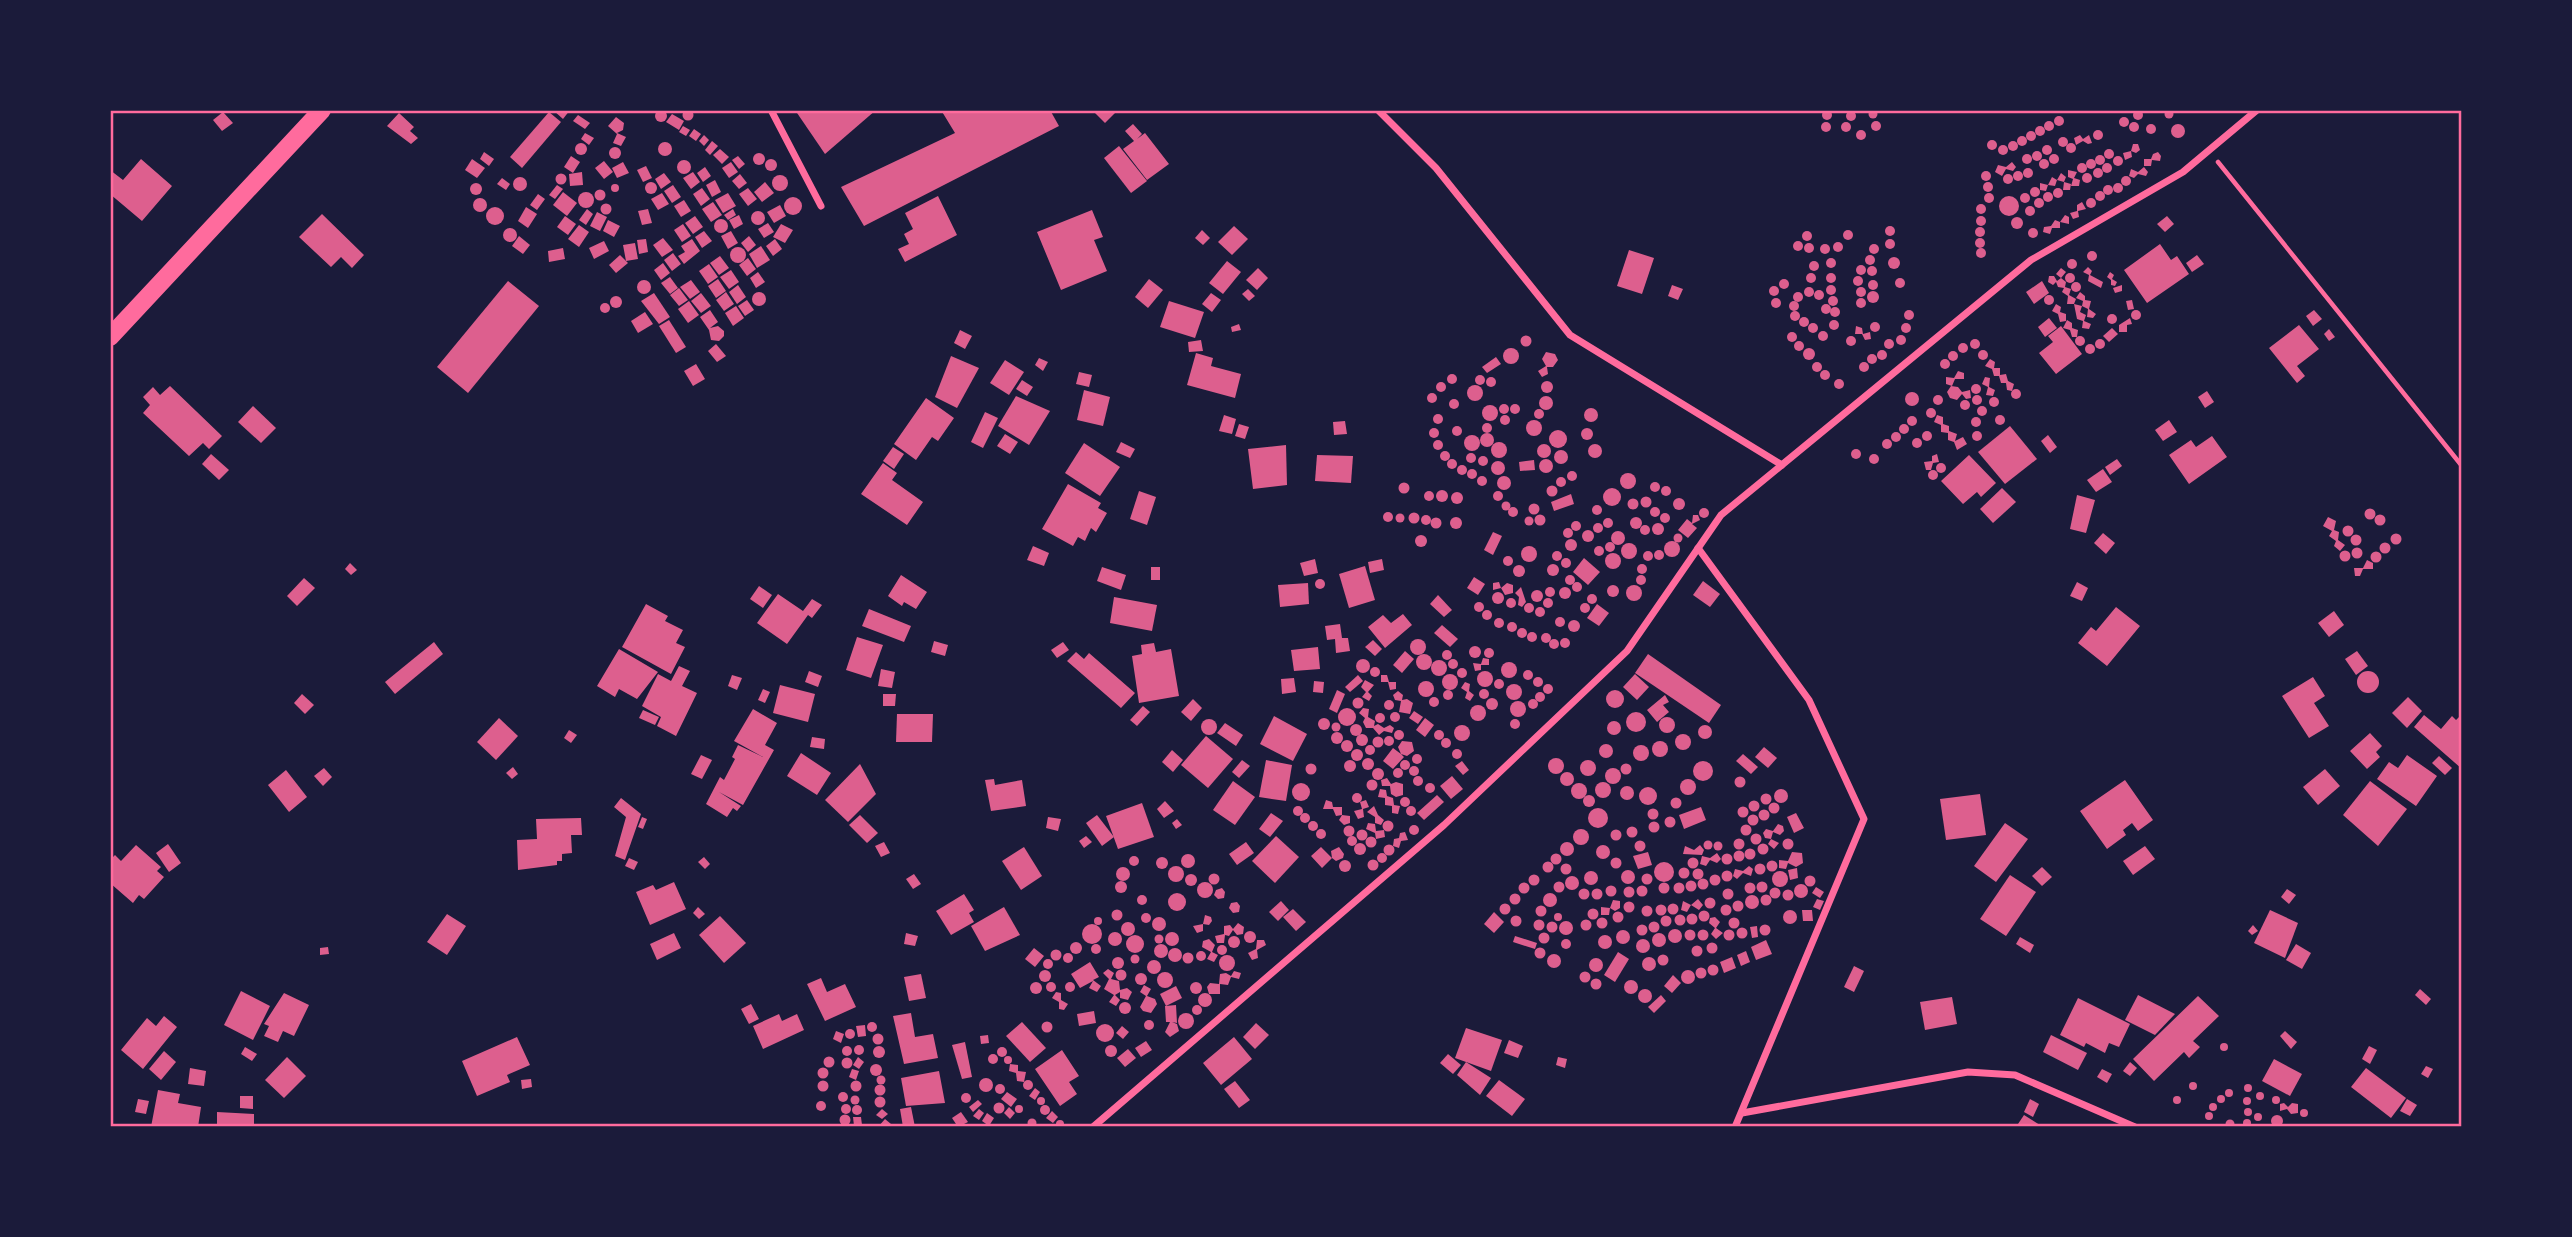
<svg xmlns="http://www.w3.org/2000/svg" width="2572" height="1237" viewBox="0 0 2572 1237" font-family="Signika,sans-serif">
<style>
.building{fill:#dd5f8e}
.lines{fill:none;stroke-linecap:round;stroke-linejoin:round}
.path{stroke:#ff6b9d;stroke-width:4.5}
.minor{stroke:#ff6b9d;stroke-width:7}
.primary{stroke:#ff6b9d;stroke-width:18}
.neatline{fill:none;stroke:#ff6b9d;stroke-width:2.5}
</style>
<rect width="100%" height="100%" fill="#1b1b3a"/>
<g class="building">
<circle cx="1873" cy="114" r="4.5"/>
<circle cx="2169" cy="114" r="4.5"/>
<circle cx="688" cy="115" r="5.5"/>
<circle cx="661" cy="116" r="6"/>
<polygon points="553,110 570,110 563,119"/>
<polygon points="795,110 876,110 825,154"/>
<polygon points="941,110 1050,110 1059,126 864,226 841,187 955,133"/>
<polygon points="1092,110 1118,110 1105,123"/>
<circle cx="2138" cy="115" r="5"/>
<circle cx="1827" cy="115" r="5"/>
<circle cx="1851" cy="116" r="5"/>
<polygon points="223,112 233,123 222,131 213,120"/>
<polygon points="549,112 561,122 522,168 510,157"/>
<polygon points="399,113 414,127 410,131 418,138 411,144 387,126"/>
<polygon points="672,114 684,121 679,130 666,122"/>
<polygon points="578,115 590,123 585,129 573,121"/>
<circle cx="2059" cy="121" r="5"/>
<polygon points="616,117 624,123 623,130 617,133 626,137 621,146 613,143 617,134 608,126"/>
<circle cx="2124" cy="122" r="5"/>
<circle cx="2049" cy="126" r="5"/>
<circle cx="1876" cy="126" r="5"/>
<circle cx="1826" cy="127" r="5"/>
<circle cx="1846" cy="127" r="5"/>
<circle cx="2134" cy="127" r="5"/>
<circle cx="2178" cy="131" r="7"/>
<polygon points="1133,124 1142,134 1137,139 1145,133 1169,164 1147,180 1123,149 1134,141 1125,131"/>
<circle cx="2151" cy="129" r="5"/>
<polygon points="683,126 690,130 686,136 679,132"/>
<circle cx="2040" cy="131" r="5"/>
<polygon points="694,129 701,134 696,141 689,136"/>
<circle cx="1861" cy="135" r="5"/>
<circle cx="2098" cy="135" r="5"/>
<circle cx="2031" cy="136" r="5"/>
<polygon points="585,133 594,138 589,145 581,139"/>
<polygon points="704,135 709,140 704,146 699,141"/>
<polygon points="2080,135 2083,139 2089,135 2092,143 2088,144 2083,141 2076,145 2074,138"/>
<circle cx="2022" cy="141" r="5"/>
<circle cx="2063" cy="142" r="5"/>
<circle cx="1992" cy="145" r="5"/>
<polygon points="712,141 718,146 710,155 705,150"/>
<circle cx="2013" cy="146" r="5"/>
<circle cx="665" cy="149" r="7"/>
<circle cx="581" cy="149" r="6"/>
<circle cx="2071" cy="148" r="5"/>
<polygon points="2133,144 2138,144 2140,150 2136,153 2131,151 2132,157 2125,160 2123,153 2131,151"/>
<circle cx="2003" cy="150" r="5"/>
<circle cx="2047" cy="150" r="5"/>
<polygon points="1119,146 1147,181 1131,193 1104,158"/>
<circle cx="615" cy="153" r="6"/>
<polygon points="720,149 729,157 722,164 713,155"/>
<circle cx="2109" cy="154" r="5"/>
<circle cx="2037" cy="156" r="5"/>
<polygon points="484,152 494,159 489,166 480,159"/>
<polygon points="2158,152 2161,156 2160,161 2152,160 2151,166 2144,166 2144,159 2151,159 2153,154"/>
<circle cx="759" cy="159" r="6"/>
<circle cx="2027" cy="159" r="5"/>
<circle cx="2054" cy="159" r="5"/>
<circle cx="2100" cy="160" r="5"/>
<polygon points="571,156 580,162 573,173 564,167"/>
<polygon points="738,156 745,164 739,169 732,160"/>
<circle cx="2118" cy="161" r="5"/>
<circle cx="771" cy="165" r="6"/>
<polygon points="141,159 172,186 142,221 110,194 110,170 123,180"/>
<polygon points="472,159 485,168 477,178 465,170"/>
<circle cx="2044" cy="164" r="5"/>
<circle cx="2091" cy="164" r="5"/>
<circle cx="684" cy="167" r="7"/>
<polygon points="604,161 613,172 604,179 595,168"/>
<polygon points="623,162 629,173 617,178 612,168"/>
<polygon points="731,162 738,172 729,178 722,168"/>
<polygon points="2012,162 2016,167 2013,171 2006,169 2002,176 1995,172 1998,165 2006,167"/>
<circle cx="2107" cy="168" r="5"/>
<circle cx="2082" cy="168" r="5"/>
<polygon points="646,166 652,178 643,182 637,170"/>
<polygon points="705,167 711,176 703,182 697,173"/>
<polygon points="2144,167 2148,172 2146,176 2138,174 2134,178 2129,176 2131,169 2138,172"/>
<circle cx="2098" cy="173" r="5"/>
<circle cx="2028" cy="173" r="5"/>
<polygon points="2068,170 2077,172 2074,178 2080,180 2079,186 2071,186 2073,179 2068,177"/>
<circle cx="2018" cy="176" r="5"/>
<circle cx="1986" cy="176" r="5"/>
<polygon points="582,172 583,185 570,186 569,174"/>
<polygon points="693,172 700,182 691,189 683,178"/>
<polygon points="664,173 671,182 661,189 655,179"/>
<polygon points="2061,173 2066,177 2064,182 2071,184 2070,190 2063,190 2064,182 2057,180 2055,186 2048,185 2046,191 2040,190 2040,183 2048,185 2052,177 2057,180"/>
<circle cx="2087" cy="178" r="5"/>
<circle cx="561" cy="179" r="5.5"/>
<circle cx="2008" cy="179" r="5"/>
<polygon points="740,174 747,183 739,189 732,181"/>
<circle cx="780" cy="183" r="8"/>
<circle cx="2126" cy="181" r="5"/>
<circle cx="520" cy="184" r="7"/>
<polygon points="502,178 510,184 506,190 497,184"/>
<polygon points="715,180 721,192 712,197 706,185"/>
<circle cx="651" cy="188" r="6"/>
<polygon points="765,182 774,193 762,202 754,192"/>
<circle cx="1988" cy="187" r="5"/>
<circle cx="476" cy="189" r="6"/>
<circle cx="2118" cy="188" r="5"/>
<circle cx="615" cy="188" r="4"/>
<polygon points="557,185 563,189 555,199 549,195"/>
<polygon points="673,185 681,197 672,203 664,191"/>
<circle cx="2108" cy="190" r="5"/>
<circle cx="2035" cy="192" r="5"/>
<polygon points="702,188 710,199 701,206 693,194"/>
<polygon points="748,188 757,199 748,206 739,194"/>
<circle cx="2058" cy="193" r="5"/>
<circle cx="600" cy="195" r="5.5"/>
<circle cx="2100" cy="196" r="5"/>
<circle cx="586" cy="200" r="8"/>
<polygon points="563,192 577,203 567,216 553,205"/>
<circle cx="2048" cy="197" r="5"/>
<polygon points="662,193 669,204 658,210 651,199"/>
<polygon points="728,193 736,206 723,213 715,200"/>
<circle cx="1989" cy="198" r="5"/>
<circle cx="2025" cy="198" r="5"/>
<polygon points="538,194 545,199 537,210 530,205"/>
<circle cx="2009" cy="206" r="10"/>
<polygon points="938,196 957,235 905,262 898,249 909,244 904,234 913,229 905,213"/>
<circle cx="793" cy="206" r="9"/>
<circle cx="480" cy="205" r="7"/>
<circle cx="2091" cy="203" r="5"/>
<circle cx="2039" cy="203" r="5"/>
<polygon points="684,200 691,211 681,217 674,206"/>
<polygon points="713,202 722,215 711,222 702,209"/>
<polygon points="2082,202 2086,209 2078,211 2079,217 2073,219 2070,213 2077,211 2077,205"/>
<circle cx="606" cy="209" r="5.5"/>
<circle cx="1981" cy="209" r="5"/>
<polygon points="780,205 786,216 774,223 767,212"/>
<circle cx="2030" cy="211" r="5"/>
<polygon points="526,207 537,214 528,228 518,221"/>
<circle cx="495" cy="216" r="9"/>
<polygon points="587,209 593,214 586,225 579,220"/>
<polygon points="648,209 652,223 642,225 638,211"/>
<polygon points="733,209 736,215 728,220 724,215"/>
<polygon points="1092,210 1103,237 1094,240 1107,271 1061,290 1037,232"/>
<circle cx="758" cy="218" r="7"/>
<polygon points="597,212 607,217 600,231 590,226"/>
<polygon points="322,214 364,255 352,268 341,257 331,267 299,237"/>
<polygon points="739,215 743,224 734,229 729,220"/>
<polygon points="2065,215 2069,217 2069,224 2060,222 2060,228 2052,228 2050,234 2043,232 2044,227 2051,226 2055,220 2060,222"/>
<polygon points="565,216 576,224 568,235 557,227"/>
<polygon points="695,216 703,227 693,234 685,223"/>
<polygon points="2167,216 2174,224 2165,232 2157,224"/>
<circle cx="1981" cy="221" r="5"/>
<circle cx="2017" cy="223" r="6"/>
<circle cx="721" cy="226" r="7"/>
<polygon points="608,220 620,226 614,237 603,231"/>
<polygon points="768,223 774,232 764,238 758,229"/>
<polygon points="683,224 691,236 682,242 674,230"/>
<polygon points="781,224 793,230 785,243 773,237"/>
<polygon points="579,225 589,232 579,247 568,239"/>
<polygon points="1234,226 1248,239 1232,255 1218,242"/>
<circle cx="1890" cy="231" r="5"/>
<circle cx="1980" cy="232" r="5"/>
<circle cx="510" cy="235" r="7"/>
<circle cx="2033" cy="233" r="5"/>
<polygon points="1202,230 1210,238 1203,245 1195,238"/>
<circle cx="1848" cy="235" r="5"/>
<polygon points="704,231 712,241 702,248 695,237"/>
<polygon points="731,231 738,243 728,249 721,236"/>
<circle cx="1807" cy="236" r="5"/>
<polygon points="519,236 530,245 523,254 512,246"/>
<polygon points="749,236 756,245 748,252 741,243"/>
<polygon points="663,238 673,250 662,257 653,245"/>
<circle cx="1980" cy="243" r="5"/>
<polygon points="646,239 648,252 639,254 637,240"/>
<polygon points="692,239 700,251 684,264 678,256 685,252 681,246"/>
<polygon points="775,239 782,249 773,256 766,246"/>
<circle cx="1890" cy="244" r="5"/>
<polygon points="604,241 609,251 594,259 589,248"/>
<circle cx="1798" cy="246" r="5"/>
<circle cx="1838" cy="247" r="5"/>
<polygon points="635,243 638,259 626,261 623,245"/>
<circle cx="1809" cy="248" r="5"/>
<polygon points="2160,244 2171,260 2177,256 2189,274 2147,303 2124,270"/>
<circle cx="1874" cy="249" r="5"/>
<circle cx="1825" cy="249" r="5"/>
<polygon points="761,246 770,260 757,268 749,254"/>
<circle cx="738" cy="255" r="8"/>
<polygon points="563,248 565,259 549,262 548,251"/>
<circle cx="1981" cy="253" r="5"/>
<polygon points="1629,250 1654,258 1642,294 1617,286"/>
<circle cx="2092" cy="256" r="5"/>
<polygon points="673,253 681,264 672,271 664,260"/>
<polygon points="620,255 628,263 616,273 609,265"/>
<polygon points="2197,255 2204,264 2192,272 2186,263"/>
<circle cx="1870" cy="260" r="5"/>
<polygon points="720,256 729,268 719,275 710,263"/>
<circle cx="1894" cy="263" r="6"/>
<polygon points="748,258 756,269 747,276 739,265"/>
<circle cx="1831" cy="263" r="5"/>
<circle cx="2072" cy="264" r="5"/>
<polygon points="1227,261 1241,272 1223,294 1209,283"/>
<circle cx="1814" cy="266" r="5"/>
<polygon points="663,263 670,273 661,280 654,270"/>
<polygon points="709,264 718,277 708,284 699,271"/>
<circle cx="1861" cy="270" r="5"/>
<circle cx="1872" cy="271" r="5"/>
<polygon points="2088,267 2092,271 2090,275 2103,282 2101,288 2088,281 2089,275 2083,272"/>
<polygon points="1258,268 1268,278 1257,290 1246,280"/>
<polygon points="2061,268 2066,272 2061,278 2066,282 2065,287 2071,289 2069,295 2076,299 2074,304 2082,306 2080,312 2086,315 2084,321 2091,324 2089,329 2082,328 2083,321 2077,319 2074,304 2067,304 2068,296 2062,292 2064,288 2058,287 2056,282 2053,285 2048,282 2049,276 2054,276 2057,281 2061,278 2056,274"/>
<polygon points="731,270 739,282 729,289 720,277"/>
<polygon points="758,272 765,282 756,288 750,278"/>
<polygon points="2110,272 2114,275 2112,279 2117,282 2115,286 2111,285 2111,280 2107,277"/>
<circle cx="1811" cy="278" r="5"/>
<circle cx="2070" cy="278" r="5"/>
<circle cx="1831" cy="278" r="5"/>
<circle cx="1858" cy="281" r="5"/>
<polygon points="670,277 678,288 670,294 661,283"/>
<circle cx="1900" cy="283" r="5"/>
<polygon points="718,279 726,291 716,298 708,286"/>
<polygon points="1149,279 1163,290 1148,308 1135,297"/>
<circle cx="1784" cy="284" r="5"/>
<polygon points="691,280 700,292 690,299 680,287"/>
<circle cx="1873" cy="285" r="5"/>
<circle cx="644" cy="287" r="7"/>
<polygon points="508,281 539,306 468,393 437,367"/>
<polygon points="2042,281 2049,293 2034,304 2026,292"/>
<circle cx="2076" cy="287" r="5"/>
<polygon points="738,285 746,297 737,304 729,292"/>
<polygon points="1672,285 1683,289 1678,300 1668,296"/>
<polygon points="2122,285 2122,291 2115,293 2113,288"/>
<circle cx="1831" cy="290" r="5"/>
<circle cx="1774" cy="291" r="5"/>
<circle cx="1861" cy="292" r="5"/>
<circle cx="1809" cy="292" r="5"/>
<polygon points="679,288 688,300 679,306 670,295"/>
<polygon points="1248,289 1255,296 1249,301 1242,294"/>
<circle cx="1819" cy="295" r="5"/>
<circle cx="1873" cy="297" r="6"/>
<polygon points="726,292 734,304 724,311 716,300"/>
<polygon points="2080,292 2085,296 2085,300 2091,301 2089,309 2096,314 2093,318 2087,317 2088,309 2082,306 2083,301 2076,298"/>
<circle cx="1798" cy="297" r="5"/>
<circle cx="759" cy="299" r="7"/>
<polygon points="654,293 670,317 659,324 641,301"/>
<polygon points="701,293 711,306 701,313 691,301"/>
<polygon points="1211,293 1221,300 1212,312 1202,304"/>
<circle cx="2049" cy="300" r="5"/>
<circle cx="616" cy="302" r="6"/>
<circle cx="1833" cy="301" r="5"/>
<circle cx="1861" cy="303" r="5"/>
<circle cx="1776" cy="303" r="5"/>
<polygon points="747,300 754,310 745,316 738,306"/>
<polygon points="2132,300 2134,309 2128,310 2126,301"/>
<polygon points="689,301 699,315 688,323 678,309"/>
<polygon points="1169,301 1204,312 1195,338 1160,327"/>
<circle cx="1794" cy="306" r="5"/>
<circle cx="605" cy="308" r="5"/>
<polygon points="2056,304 2061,307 2060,312 2066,314 2066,321 2060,322 2058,314 2052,311"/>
<circle cx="1826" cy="309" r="5"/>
<polygon points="736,306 744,318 733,326 725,313"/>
<circle cx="1835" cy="312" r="5"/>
<polygon points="710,310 718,322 710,328 718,326 724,331 724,336 719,341 711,340 709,330 700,317"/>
<polygon points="2314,310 2322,319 2313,326 2306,316"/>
<circle cx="2136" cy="315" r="5"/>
<circle cx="1909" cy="315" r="5"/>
<circle cx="1795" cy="316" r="5"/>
<polygon points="645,312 653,324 638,333 631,321"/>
<circle cx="2112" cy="319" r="5"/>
<circle cx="1804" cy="322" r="5"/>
<polygon points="2049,318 2057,328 2045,337 2038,327"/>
<polygon points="2130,318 2132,324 2127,325 2127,332 2119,332 2119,325"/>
<polygon points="669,320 686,347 676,353 659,326"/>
<polygon points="2067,320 2072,323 2072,328 2078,330 2077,337 2072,337 2070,330 2063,328"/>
<circle cx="1834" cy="325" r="5"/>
<circle cx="1875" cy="327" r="5"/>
<circle cx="1813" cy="328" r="5"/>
<circle cx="1906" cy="328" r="5"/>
<polygon points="1239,324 1241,330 1232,332 1231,327"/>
<polygon points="2299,325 2319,349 2297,366 2305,376 2297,383 2269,348"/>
<polygon points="1856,326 1862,328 1863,334 1870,332 1871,339 1865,340 1862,334 1855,334"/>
<polygon points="2061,326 2082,354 2056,374 2039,353 2053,342 2048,336"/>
<polygon points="2112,328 2118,334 2109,342 2103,336"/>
<polygon points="2329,329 2335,337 2329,341 2324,334"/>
<polygon points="960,330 972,336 965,349 954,343"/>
<circle cx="1823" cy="336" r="5"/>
<circle cx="1792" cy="337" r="5"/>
<circle cx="1901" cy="340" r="5"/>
<circle cx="1526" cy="341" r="5.5"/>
<circle cx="1851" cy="341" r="5"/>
<circle cx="2080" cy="341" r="5"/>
<circle cx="1975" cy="344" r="5"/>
<circle cx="1889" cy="344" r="5"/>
<circle cx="2100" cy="344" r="5"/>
<polygon points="1201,340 1203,351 1189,352 1188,342"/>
<circle cx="1799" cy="346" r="5"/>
<circle cx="1963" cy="348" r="5"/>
<polygon points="716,344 726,356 717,362 708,351"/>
<circle cx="2090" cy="349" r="5"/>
<circle cx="1511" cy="356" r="8"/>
<circle cx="1809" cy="354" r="6"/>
<circle cx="1983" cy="355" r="5"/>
<circle cx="1882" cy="355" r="5"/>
<circle cx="1953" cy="356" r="5"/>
<polygon points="1546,352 1555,354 1558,360 1553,367 1547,367 1548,374 1542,377 1538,371 1546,366 1542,359"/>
<polygon points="1196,353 1213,358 1211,366 1241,374 1235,398 1187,385"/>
<circle cx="1872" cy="359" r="5"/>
<polygon points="951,356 979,368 957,408 935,397"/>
<polygon points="1496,357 1501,364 1487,373 1482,367"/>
<polygon points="1039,358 1048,362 1043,371 1035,365"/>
<circle cx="1945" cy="364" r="5"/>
<polygon points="1990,359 1995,362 1994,368 2000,368 2000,375 2006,374 2008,381 2014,384 2012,391 2007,390 2006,383 2001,383 1999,376 1994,376 1992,369 1985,366"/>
<polygon points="1005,360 1024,372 1009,395 990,383"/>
<circle cx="1817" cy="367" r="5"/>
<circle cx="1864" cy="367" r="5"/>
<polygon points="696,364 705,379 693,386 684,371"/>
<circle cx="1825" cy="375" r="5"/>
<polygon points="1958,371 1964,373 1964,379 1955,379 1952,386 1946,384 1946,377 1954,378"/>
<polygon points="1079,372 1092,375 1089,387 1076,384"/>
<circle cx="1452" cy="379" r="5"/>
<circle cx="1480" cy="380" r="5"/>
<polygon points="1985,377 1990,378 1989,387 1995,390 1993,396 1986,395 1988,387 1982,384"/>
<circle cx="1491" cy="382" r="5"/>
<circle cx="1839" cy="384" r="5"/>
<polygon points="1022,380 1033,387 1027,396 1016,389"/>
<circle cx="1547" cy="387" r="6"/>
<circle cx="1441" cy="387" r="5"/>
<circle cx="1976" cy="389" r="5"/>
<circle cx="1475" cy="393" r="8"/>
<polygon points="170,386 222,436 209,449 203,443 189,456 143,413 150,405 143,397 153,387 160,395"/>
<polygon points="1951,386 1958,387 1962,392 1970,390 1971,398 1966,399 1962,394 1957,400 1950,398 1947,392"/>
<circle cx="2016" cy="394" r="5"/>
<polygon points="1084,390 1110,397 1103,426 1077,420"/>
<polygon points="2207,391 2214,402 2205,408 2198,397"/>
<circle cx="1912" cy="399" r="7"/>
<circle cx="1432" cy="398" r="5"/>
<circle cx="1977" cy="400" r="5"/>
<circle cx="1938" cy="400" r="5"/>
<circle cx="1546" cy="403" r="7"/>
<polygon points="1016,396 1050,411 1029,445 998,426"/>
<circle cx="1994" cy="402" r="5"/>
<polygon points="926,398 954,418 938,441 932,437 916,460 894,444"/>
<circle cx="1454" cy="404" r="5"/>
<circle cx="1965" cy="405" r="5"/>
<circle cx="1504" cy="409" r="5"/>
<circle cx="1515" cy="409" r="5"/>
<circle cx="1490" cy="413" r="8"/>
<circle cx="1982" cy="411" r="5"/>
<polygon points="253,406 276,428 261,443 238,422"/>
<circle cx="1931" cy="413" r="5"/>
<circle cx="1591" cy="415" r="7"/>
<circle cx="1539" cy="414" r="5"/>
<polygon points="985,412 998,418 983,448 971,442"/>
<circle cx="1438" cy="419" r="5"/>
<circle cx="2000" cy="420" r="5"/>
<polygon points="1224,415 1236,419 1232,434 1219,431"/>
<polygon points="1937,415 1943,417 1943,424 1949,426 1949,431 1957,434 1955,441 1963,437 1967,444 1957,450 1954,442 1948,440 1948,433 1941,432 1941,425 1934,422"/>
<circle cx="1505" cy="420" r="5"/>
<circle cx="1912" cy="421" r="5"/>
<circle cx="1976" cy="422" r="5"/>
<polygon points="2169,420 2177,432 2163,441 2155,430"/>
<circle cx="1534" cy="428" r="8"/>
<polygon points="1345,421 1347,434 1334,435 1333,422"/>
<circle cx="1487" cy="428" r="5"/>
<circle cx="1904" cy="429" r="5"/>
<polygon points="1239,424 1249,427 1245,439 1235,436"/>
<polygon points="2010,426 2037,459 2005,484 1978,452"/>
<circle cx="1457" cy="431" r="5"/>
<circle cx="1587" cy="434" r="6"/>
<circle cx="1434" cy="433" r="5"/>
<circle cx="1558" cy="439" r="9"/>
<circle cx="1927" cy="436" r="5"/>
<circle cx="1977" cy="436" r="5"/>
<circle cx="1896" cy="437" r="5"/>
<circle cx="1487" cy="440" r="7"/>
<polygon points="1005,434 1018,442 1010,454 997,446"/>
<polygon points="2048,435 2057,447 2050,453 2041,441"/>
<circle cx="1472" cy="443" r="8"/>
<polygon points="2212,436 2227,457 2189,484 2169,455 2191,440 2196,447"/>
<circle cx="1917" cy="443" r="5"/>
<circle cx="1887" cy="444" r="5"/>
<circle cx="1438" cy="445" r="5"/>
<polygon points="1121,442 1135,449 1130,458 1116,452"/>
<circle cx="1499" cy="450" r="8"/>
<polygon points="1084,443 1120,467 1100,496 1065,473"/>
<circle cx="1544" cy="451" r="7"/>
<circle cx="1595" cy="451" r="7"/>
<polygon points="1286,445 1287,485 1253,489 1248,449"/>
<polygon points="893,447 904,454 894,469 883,461"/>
<circle cx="1856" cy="454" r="5"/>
<circle cx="1561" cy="457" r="7"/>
<circle cx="1445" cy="456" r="5"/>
<circle cx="1471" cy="458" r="5"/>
<polygon points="211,454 229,470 219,480 202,464"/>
<polygon points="1937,454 1939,462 1933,463 1931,470 1926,470 1924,462 1932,461 1932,456"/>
<circle cx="1874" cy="459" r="5"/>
<polygon points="1317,455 1353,456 1351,483 1315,481"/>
<polygon points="1969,455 1996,483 1981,497 1977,492 1963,504 1941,481"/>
<circle cx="1483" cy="461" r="5"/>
<polygon points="2117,459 2122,466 2110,475 2105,467"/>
<circle cx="1452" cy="464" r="5"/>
<circle cx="1546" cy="466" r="7"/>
<polygon points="1534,460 1535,470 1520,471 1519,462"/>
<circle cx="1498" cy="468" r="7"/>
<circle cx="1941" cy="468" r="5"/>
<polygon points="883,463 897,473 892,480 923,502 907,525 861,494"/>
<circle cx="1462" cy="470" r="5"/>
<polygon points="2103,469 2112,482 2096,492 2087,480"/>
<circle cx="1472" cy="474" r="5"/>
<circle cx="1933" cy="475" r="5"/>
<circle cx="1572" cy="476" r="5"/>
<circle cx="1628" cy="481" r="8"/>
<circle cx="1482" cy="481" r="5"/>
<circle cx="1504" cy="483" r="7"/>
<circle cx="1561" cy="482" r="5"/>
<circle cx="1655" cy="487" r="5"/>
<circle cx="1404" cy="488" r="5.5"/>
<polygon points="1068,484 1101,503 1098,508 1107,513 1096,532 1091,528 1085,541 1078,537 1073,546 1042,529"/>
<circle cx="1552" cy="491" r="5.5"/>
<circle cx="1666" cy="491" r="5"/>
<polygon points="2002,488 2016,502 1993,523 1980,509"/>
<circle cx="1612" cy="497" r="9"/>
<circle cx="1442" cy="496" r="6"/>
<circle cx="1429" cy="496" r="5"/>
<polygon points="1139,491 1156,497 1147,525 1130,519"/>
<circle cx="1498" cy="496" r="5"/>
<circle cx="1457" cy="498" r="6"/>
<polygon points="1571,494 1574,504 1554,511 1551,502"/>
<polygon points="2077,495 2095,500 2086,533 2070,529"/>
<circle cx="1646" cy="502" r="5.5"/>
<circle cx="1679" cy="504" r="6"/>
<circle cx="1633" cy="504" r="5.5"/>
<circle cx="1506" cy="506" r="4.5"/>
<circle cx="1534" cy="509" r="5.5"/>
<circle cx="1597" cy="510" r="5"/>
<circle cx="1513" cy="512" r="5"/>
<circle cx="1655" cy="512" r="5"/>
<circle cx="1704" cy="513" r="5"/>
<circle cx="2370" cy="514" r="5.5"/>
<circle cx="1388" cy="517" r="5"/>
<circle cx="1414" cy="518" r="5.5"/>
<circle cx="1665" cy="518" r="5"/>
<circle cx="1400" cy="518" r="4.5"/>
<circle cx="2380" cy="520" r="5.5"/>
<circle cx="1540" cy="520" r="5.5"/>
<circle cx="1426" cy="520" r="5"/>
<polygon points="1693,515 1698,515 1700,520 1692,524 1697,528 1688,538 1678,530 1687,519 1692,523"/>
<circle cx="1529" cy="521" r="4.5"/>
<circle cx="1636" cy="523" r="6"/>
<polygon points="2328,517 2336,521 2334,530 2339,532 2338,540 2345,545 2340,551 2334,546 2336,541 2329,536 2332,531 2323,526"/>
<circle cx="1456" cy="523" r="6"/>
<circle cx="1436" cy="523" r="5.5"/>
<circle cx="1608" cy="523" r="5"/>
<circle cx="1576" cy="526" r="5"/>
<circle cx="1658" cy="529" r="6"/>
<circle cx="1598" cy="528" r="5"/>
<circle cx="1645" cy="530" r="5"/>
<circle cx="2348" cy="531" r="5.5"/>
<circle cx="1568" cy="533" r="5"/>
<circle cx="1588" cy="536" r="6"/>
<circle cx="1618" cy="538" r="7"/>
<polygon points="1493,532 1502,536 1493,555 1484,550"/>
<polygon points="2103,533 2115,543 2106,554 2094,543"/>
<circle cx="1678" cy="538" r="4.5"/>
<circle cx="2396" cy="539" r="5.5"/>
<circle cx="2356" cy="540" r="5.5"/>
<circle cx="1421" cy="541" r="6"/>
<circle cx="1571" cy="545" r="6"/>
<circle cx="1672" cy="549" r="8"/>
<circle cx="1610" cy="547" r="5"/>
<circle cx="2385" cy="548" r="5.5"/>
<circle cx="1629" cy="551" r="8"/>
<circle cx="1529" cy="554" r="8"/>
<polygon points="1033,546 1049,553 1044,566 1027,560"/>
<circle cx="1599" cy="551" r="5"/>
<circle cx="2357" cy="553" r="5.5"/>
<circle cx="1659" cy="555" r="5"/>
<circle cx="2345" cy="556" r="5.5"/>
<circle cx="1648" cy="556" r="5"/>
<circle cx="1557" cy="556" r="5"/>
<circle cx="2376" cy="557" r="5.5"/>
<circle cx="1613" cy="561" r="8"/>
<circle cx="1508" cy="561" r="5"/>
<polygon points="1584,558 1600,572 1588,585 1573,572"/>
<circle cx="1566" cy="563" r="5"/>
<polygon points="1315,559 1318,573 1304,576 1300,563"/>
<polygon points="1382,559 1384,570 1370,573 1368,562"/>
<polygon points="2367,560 2373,563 2373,569 2363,569 2360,576 2355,576 2354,568 2363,568"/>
<polygon points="350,563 357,570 351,575 345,569"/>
<circle cx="1553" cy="570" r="6"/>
<circle cx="1642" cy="569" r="5"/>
<circle cx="1519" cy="571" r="6"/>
<polygon points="1365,566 1375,600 1349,608 1339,574"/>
<polygon points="1102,567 1126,575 1121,590 1097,581"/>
<rect x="1151" y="567" width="9" height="13"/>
<polygon points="901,575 927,592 916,609 904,602 902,606 888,596"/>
<circle cx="1641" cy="580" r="5"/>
<circle cx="1570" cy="580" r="5"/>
<polygon points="1474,577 1485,584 1478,595 1467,588"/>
<polygon points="304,578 315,588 297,606 287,596"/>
<circle cx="1320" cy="584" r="5"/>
<polygon points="1703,581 1720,594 1710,607 1693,595"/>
<polygon points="1499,582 1501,588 1507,583 1513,585 1513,593 1505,595 1501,588 1493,590 1493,583"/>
<polygon points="2077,582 2088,588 2082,601 2070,596"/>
<circle cx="1577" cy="587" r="5"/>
<polygon points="1308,583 1309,604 1280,607 1278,585"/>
<circle cx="1613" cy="591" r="6"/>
<circle cx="1634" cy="593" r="8"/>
<polygon points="759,586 772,595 763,608 750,599"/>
<circle cx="1565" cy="593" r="6"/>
<polygon points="1521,587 1526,602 1522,607 1518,605 1519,597 1515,593"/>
<circle cx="1550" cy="592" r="5"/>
<circle cx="1537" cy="596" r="6"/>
<circle cx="1498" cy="598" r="6"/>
<polygon points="778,594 803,611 812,599 822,605 812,618 808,615 787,644 757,623"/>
<circle cx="1592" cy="599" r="5"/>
<polygon points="1438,595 1452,610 1444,617 1430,604"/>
<polygon points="1114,597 1157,605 1152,631 1110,623"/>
<circle cx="1548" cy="603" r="5"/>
<circle cx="1511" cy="603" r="5"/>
<circle cx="1479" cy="607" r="5"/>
<circle cx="1585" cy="608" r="5"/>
<circle cx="1529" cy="608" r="5"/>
<polygon points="646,604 668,616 665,621 683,630 676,643 685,647 671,674 622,647"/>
<polygon points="1597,604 1609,613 1599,626 1587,618"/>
<polygon points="2116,607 2140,626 2107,666 2078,643 2091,627 2096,631"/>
<circle cx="1540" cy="612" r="5"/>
<polygon points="869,609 911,626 904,642 862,626"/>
<circle cx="1487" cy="615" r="5"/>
<polygon points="2334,611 2344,625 2329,637 2318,623"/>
<polygon points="1403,614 1412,625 1385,648 1368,627 1383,615 1391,623"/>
<circle cx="1560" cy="622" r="5"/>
<circle cx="1499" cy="623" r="5"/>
<circle cx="1574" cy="626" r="6"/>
<circle cx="1512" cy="627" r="5"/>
<polygon points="1340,624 1342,638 1348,638 1350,651 1336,653 1335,639 1327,640 1325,626"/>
<polygon points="1442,625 1458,639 1450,647 1434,633"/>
<circle cx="1522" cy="633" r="5"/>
<circle cx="1532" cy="637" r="5"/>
<circle cx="1546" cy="638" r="5"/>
<polygon points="857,637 883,645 871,678 846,670"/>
<circle cx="1565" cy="643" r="5"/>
<circle cx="1418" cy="647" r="8"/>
<circle cx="1554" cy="644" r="5"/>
<polygon points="1373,640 1382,649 1375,656 1365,647"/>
<polygon points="934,641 948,645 945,656 931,652"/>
<polygon points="434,642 443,654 395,694 385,682"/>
<polygon points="1063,642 1069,650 1057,658 1051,650"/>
<polygon points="1154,643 1156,652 1171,649 1179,696 1139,703 1132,656 1142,654 1141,645"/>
<circle cx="1475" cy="652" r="6"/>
<polygon points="1318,647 1320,669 1294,671 1291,650"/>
<circle cx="1489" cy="653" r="5"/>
<polygon points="619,649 658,672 637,699 619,689 615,697 597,686"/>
<circle cx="1447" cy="655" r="5"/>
<polygon points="1405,651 1414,659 1402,673 1393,665"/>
<polygon points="2357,651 2368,666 2356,675 2345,659"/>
<polygon points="1076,652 1084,659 1089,653 1135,693 1121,708 1067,661"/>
<polygon points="1648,654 1721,705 1709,723 1635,673"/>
<circle cx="1424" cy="662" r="8"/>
<polygon points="1483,658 1489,659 1489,665 1481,665 1481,670 1475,671 1473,663 1481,664"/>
<circle cx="1453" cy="664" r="5"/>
<circle cx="1363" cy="666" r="7"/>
<circle cx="1439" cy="668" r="8"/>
<circle cx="1509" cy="670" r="8"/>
<polygon points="679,666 690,671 682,686 697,693 676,736 657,726 661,717 642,706 658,674 671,681"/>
<circle cx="1375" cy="672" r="5"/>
<circle cx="1462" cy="673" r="5"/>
<polygon points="881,669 895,672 892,688 878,686"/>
<circle cx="1528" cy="675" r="5"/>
<circle cx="2368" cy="682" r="11"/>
<polygon points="809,671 822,676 818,687 805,682"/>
<circle cx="1485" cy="679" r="8"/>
<polygon points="1635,674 1649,687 1637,700 1623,687"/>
<circle cx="1450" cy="682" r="8"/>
<polygon points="732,675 742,678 737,690 728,686"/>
<polygon points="1358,675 1363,681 1350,692 1345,687"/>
<polygon points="1381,675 1387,675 1389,682 1396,682 1396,689 1390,690 1388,682 1381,682"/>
<polygon points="2313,677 2325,696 2314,703 2329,726 2309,738 2282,696"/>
<circle cx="1538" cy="682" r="5"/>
<polygon points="1294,678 1296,692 1282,694 1281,679"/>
<circle cx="1499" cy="684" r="5"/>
<polygon points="1365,680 1374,685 1368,692 1372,696 1369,701 1362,697 1366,692 1361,687"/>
<circle cx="1426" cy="689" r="8"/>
<polygon points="1314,681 1324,682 1323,693 1313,692"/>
<polygon points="1465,682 1470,684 1469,691 1474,695 1470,701 1465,698 1467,692 1461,688"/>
<circle cx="1514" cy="692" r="8"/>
<circle cx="1548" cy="689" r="5"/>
<polygon points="780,685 815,694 808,722 773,713"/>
<polygon points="763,689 770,692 765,703 758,700"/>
<circle cx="1484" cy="694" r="5"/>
<polygon points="1337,690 1345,694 1337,713 1329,709"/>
<circle cx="1448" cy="695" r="5"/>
<circle cx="1615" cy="699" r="9"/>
<polygon points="1398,691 1403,695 1402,700 1407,699 1413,703 1410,714 1399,712 1401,701 1395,700 1393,695"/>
<circle cx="1540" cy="697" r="5"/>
<polygon points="302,694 314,705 305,714 294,703"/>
<polygon points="883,694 896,694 895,706 883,706"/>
<polygon points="1665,695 1669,702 1663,705 1669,712 1657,722 1647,710"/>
<polygon points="2408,697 2422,711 2407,728 2392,713"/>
<circle cx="1434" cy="702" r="5"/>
<circle cx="1358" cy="703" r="5.5"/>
<circle cx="1492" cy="704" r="6"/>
<polygon points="1193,699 1202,708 1191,721 1181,712"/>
<circle cx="1533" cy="704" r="5"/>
<circle cx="1389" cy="705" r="5"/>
<circle cx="1518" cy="709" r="8"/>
<circle cx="1478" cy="713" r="8"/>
<polygon points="1143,706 1150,712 1137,726 1130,720"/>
<polygon points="1363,708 1369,709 1368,717 1375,721 1374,726 1378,724 1384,728 1390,725 1394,728 1392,733 1384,731 1379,735 1373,728 1366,728 1363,722 1365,718 1359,713"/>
<circle cx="1347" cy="717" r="9"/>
<polygon points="753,709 777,723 765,745 774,750 743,805 719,792 741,806 737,811 733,808 727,817 706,804 720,777 724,780 735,759 732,757 738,745 763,757 734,741"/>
<polygon points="643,710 659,717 655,725 639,718"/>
<polygon points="1414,711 1423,717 1418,724 1409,718"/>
<circle cx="1636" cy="722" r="10"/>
<circle cx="1395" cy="717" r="5"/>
<circle cx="1380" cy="718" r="5"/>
<polygon points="897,714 933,714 932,742 896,742"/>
<polygon points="2462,714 2462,769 2414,727 2424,715 2441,729 2452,716 2456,720"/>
<polygon points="1274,716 1307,734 1293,761 1260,744"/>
<circle cx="1667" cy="725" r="8"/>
<polygon points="499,718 518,736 496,760 477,742"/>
<polygon points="1425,718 1434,725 1425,737 1416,730"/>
<circle cx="1324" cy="724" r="6"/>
<circle cx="1515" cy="724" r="5"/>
<circle cx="1209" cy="727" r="8"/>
<circle cx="1614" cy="728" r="7"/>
<circle cx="1336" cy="727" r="4.5"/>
<polygon points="1225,723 1243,735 1236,746 1217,733"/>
<circle cx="1356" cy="730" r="6"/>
<circle cx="1705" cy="732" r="7"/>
<circle cx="1462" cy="733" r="8"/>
<polygon points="569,730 577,735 571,743 564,738"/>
<circle cx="1399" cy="735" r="5"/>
<circle cx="1439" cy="735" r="5"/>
<circle cx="1337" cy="738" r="6"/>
<polygon points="2370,733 2382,746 2376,752 2380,757 2367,769 2350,751"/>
<circle cx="1683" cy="742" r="8"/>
<circle cx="1362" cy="740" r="6"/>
<polygon points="1206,736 1233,759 1208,788 1181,765"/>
<circle cx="1389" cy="741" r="5"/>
<circle cx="1378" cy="742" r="5.5"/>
<polygon points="812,737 825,739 824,749 810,747"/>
<circle cx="1446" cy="743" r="5"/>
<circle cx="1347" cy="746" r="6"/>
<circle cx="1660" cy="749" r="8"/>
<polygon points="1402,741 1412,742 1414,751 1407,756 1401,754 1404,757 1393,769 1383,761 1393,748 1401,754 1398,747"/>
<circle cx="1606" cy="751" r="7"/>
<circle cx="1641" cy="753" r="8"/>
<circle cx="1370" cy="750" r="5"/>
<polygon points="1764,747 1777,758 1768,768 1755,757"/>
<circle cx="1357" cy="755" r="6"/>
<circle cx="1457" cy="754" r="5"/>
<polygon points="1172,750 1183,760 1173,772 1162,762"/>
<polygon points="801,753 831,773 817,795 787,776"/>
<polygon points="1743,754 1758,767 1751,774 1736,761"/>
<circle cx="1417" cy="759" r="5"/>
<polygon points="701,755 712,760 702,779 691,774"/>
<polygon points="2407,755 2437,776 2416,806 2377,779 2389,762 2398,768"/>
<polygon points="2439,756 2452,768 2445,775 2432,763"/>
<circle cx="1556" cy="766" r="8"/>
<circle cx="1368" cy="764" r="6"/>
<circle cx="1588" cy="768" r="8"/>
<polygon points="1242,760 1250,766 1239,778 1232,772"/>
<polygon points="1266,760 1292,765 1286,801 1259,797"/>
<circle cx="1405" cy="765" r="5"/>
<circle cx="1350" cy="766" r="6"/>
<circle cx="1703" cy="771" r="10"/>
<polygon points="1462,761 1469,770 1463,775 1455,766"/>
<circle cx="1311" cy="769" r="5.5"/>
<circle cx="1626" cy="769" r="5.5"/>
<polygon points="860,764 876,794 848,822 825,800"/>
<circle cx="1414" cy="771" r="5"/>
<polygon points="513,767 518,774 512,779 506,773"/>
<polygon points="324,768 332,777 323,786 314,776"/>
<circle cx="1378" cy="774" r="6"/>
<circle cx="1398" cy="773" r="5"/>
<circle cx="1613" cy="776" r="8"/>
<polygon points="2325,769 2340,786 2318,805 2303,787"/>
<polygon points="286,770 307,797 289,812 268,785"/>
<circle cx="1567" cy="779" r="7"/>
<polygon points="1452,776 1463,789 1451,799 1440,786"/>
<circle cx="1418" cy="781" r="5"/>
<circle cx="1740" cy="782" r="5.5"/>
<polygon points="1387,778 1391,784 1396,782 1403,784 1403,795 1396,797 1391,794 1390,786 1382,786 1381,780"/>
<polygon points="994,779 995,785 1022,780 1026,806 991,811 985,780"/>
<circle cx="1688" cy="787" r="8"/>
<circle cx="1372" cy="785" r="5.5"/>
<polygon points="2125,780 2153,820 2138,831 2132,823 2123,830 2126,835 2107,849 2080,811"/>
<polygon points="1233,781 1255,797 1235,825 1213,810"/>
<polygon points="2370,781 2407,809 2378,846 2343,815"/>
<circle cx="1603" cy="790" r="8"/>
<circle cx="1430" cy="788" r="5"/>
<circle cx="1301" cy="792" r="9"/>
<circle cx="1579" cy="791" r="8"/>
<circle cx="1627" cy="793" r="7"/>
<circle cx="1648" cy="796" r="9"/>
<circle cx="1781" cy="796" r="7"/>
<polygon points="1380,789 1386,790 1387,796 1393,798 1394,805 1400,806 1398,814 1392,813 1392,806 1385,805 1385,798 1378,797"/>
<circle cx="1357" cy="798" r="5"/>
<circle cx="1766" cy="799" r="5.5"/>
<polygon points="1980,794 1986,835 1946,840 1940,799"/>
<polygon points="1437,795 1444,802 1424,820 1417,813"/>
<circle cx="1589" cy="801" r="6"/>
<circle cx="1405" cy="802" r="5"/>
<circle cx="1676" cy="803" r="5.5"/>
<polygon points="621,798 641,814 625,860 615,856 626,817 614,807"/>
<polygon points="1326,800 1332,802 1333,807 1342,807 1342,815 1350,816 1350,823 1344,825 1339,820 1342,815 1336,816 1333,809 1323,809"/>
<polygon points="1366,800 1369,807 1363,809 1364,817 1358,819 1354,811 1362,809 1360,802"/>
<circle cx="1754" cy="806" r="5.5"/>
<polygon points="1165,801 1174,811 1164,818 1157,809"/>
<circle cx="1774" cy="808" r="5.5"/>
<polygon points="1142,803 1154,837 1118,849 1106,816"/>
<polygon points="1374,806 1378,815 1384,820 1381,825 1375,823 1375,817 1367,812"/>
<circle cx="1411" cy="811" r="5"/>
<circle cx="1298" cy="811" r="5"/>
<circle cx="1743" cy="812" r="5.5"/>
<polygon points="1701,807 1706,820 1684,829 1679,815"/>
<circle cx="1598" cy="818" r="10"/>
<circle cx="1653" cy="814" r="5.5"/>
<circle cx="1764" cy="815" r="5.5"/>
<polygon points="1271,813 1283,821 1270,837 1259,829"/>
<polygon points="1796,813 1804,828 1794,833 1787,817"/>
<circle cx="1305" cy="818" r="5"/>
<circle cx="1753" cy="820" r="5.5"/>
<polygon points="860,815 878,833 867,843 849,825"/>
<polygon points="1097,815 1114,837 1102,846 1086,823"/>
<circle cx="1670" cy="822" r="5.5"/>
<polygon points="642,817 647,819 643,829 638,827"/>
<polygon points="1048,817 1061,819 1058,831 1046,828"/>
<polygon points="581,818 582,835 571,835 572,853 562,854 562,861 557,861 557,865 518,870 517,840 537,839 536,819"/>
<polygon points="1177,819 1182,825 1176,829 1172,823"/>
<circle cx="1388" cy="826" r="5.5"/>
<circle cx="1313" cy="826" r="5"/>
<circle cx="1654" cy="827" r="5.5"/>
<polygon points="1368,823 1375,824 1376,831 1384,830 1385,837 1376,839 1375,833 1366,829"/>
<polygon points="2005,823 2028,839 1996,882 1974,866"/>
<polygon points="1778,824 1783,826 1784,831 1780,835 1773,832 1771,839 1779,843 1774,849 1768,844 1771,839 1765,838 1763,833 1766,829 1773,831"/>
<circle cx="1746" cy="830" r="5.5"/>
<circle cx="1414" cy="830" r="5"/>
<circle cx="1349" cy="831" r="5.5"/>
<circle cx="1632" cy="832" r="5.5"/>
<circle cx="1581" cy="837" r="8"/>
<circle cx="1321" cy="834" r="5"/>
<circle cx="1616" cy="835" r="5.5"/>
<circle cx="1362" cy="835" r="5.5"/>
<polygon points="1405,832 1408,840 1401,841 1399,848 1393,846 1394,839 1399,838 1400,833"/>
<circle cx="1756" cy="839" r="5.5"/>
<polygon points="1086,836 1092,842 1084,848 1079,841"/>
<polygon points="1276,836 1299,857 1275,883 1252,861"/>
<circle cx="1352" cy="841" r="5"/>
<circle cx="1371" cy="842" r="5.5"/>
<circle cx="1788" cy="844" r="5.5"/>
<circle cx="1739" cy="844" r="5.5"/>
<circle cx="1640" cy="846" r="5.5"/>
<circle cx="1708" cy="845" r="4.5"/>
<circle cx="1718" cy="846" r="4.5"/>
<circle cx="1567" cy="849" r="7"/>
<polygon points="884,842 890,853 881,857 875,846"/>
<polygon points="1246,842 1254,853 1237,865 1229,854"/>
<circle cx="1360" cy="849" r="6"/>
<circle cx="1763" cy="849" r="5.5"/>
<polygon points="168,844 181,863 169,872 156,853"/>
<circle cx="1389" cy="850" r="5.5"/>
<circle cx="1603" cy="852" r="7"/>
<polygon points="136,845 161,867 157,871 164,877 144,899 139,895 133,903 110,883 110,860 115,855 121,861"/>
<polygon points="1700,845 1704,850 1702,855 1683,854 1685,846 1694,850"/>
<polygon points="2145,846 2155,859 2133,875 2123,861"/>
<polygon points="1024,847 1042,876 1021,890 1002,861"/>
<polygon points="1321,847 1332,858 1331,851 1339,847 1344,854 1343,858 1336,861 1332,858 1322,868 1311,856"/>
<circle cx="1750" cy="854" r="5.5"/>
<circle cx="1739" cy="856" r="5.5"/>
<polygon points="1648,852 1652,865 1638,869 1633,856"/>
<polygon points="1792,852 1802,853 1803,863 1796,867 1788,863 1786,869 1779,868 1779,860 1788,861"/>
<circle cx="1382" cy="858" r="5"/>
<polygon points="1717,853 1721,859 1717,863 1710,860 1706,866 1700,864 1702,856 1710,858"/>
<circle cx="1556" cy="859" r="5.5"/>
<circle cx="1188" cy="861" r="7"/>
<circle cx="1727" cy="859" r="5.5"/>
<circle cx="1134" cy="861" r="5"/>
<circle cx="1162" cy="863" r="6"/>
<polygon points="704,857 710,864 705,869 698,862"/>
<circle cx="1693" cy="863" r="5.5"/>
<circle cx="1616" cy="863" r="5.5"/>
<polygon points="629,858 638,862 634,870 625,866"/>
<circle cx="1373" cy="865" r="5.5"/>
<circle cx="1345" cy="866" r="6"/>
<circle cx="1772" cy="866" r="5.5"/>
<circle cx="1548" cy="867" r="5.5"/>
<circle cx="1664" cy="872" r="10"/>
<circle cx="1566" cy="869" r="5.5"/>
<circle cx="1760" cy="869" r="5.5"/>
<circle cx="1176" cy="874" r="8"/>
<polygon points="1749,866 1753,869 1751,876 1743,873 1737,879 1733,876 1735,869 1743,871"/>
<polygon points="2042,867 2052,877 2042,886 2032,876"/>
<circle cx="1123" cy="874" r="7"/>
<circle cx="1684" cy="873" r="5.5"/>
<polygon points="1797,868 1798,878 1790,880 1788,870"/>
<circle cx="1698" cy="874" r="5.5"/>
<circle cx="1628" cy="877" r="7"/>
<circle cx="1727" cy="876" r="5.5"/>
<circle cx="1780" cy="879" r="8"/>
<circle cx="1591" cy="878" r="7"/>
<circle cx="1191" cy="880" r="6"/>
<circle cx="1214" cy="879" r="5.5"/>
<circle cx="1647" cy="879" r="5.5"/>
<polygon points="914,874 921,884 913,889 906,879"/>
<circle cx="1534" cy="880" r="5.5"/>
<circle cx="1715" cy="880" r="5.5"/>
<polygon points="2010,875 2036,892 2006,936 1980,919"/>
<circle cx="1810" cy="881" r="5.5"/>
<circle cx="1572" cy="883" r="7"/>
<circle cx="1703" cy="884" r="5.5"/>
<circle cx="1691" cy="886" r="5.5"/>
<circle cx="1121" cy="887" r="6"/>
<circle cx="1559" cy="887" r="5.5"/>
<circle cx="1762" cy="887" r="5.5"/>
<circle cx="1205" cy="890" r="8"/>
<polygon points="674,882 686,909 650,925 636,892 653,885 656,890"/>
<circle cx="1524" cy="888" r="5.5"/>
<circle cx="1750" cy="888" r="5.5"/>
<circle cx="1679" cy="888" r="5.5"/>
<circle cx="1664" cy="888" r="5.5"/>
<circle cx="1801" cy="891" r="7"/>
<circle cx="1611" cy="891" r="5.5"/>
<circle cx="1642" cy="891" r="5.5"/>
<circle cx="1629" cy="892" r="5.5"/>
<polygon points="1816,887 1824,892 1820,898 1812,893"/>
<circle cx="1775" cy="893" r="5.5"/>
<polygon points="1222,888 1225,892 1224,898 1218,899 1214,895 1216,890"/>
<circle cx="1584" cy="894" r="5.5"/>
<circle cx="1597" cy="894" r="5.5"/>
<circle cx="1728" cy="894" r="5.5"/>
<polygon points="2287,889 2296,895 2289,904 2281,897"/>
<circle cx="1788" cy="895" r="5.5"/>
<circle cx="1550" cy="900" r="7"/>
<circle cx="1177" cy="902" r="9"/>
<circle cx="1515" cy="899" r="5.5"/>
<polygon points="964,894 974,910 969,913 974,922 951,935 936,911"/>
<circle cx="1766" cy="900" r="5.5"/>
<circle cx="1142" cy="900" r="5"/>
<circle cx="1752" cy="902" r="7"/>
<circle cx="1710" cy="903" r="5.5"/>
<polygon points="1698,899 1703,905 1699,910 1691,905 1687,912 1681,910 1683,901 1691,905"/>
<polygon points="1817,899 1824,901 1820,910 1813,907"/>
<polygon points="1613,900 1620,901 1620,908 1615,911 1610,908 1609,915 1601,915 1601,907 1610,908"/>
<circle cx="1738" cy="906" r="5.5"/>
<polygon points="1281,901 1289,910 1278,921 1269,912"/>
<circle cx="1629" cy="907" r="5.5"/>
<polygon points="1237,902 1240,906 1239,912 1233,913 1229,908 1231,903"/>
<circle cx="1505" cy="909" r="5.5"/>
<circle cx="1673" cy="909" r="5.5"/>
<circle cx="1726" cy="910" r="5.5"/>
<circle cx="1661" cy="910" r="5.5"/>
<circle cx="1647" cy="911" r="5.5"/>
<circle cx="1541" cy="911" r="5.5"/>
<polygon points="698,907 705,914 699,919 693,913"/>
<polygon points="1004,907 1020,935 985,951 971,926"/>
<circle cx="1593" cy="914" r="5.5"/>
<polygon points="1293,909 1306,922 1296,931 1283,917"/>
<circle cx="1117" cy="915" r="5.5"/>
<circle cx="1790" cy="917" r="7"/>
<polygon points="1802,910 1812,910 1813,921 1803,921"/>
<polygon points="2270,910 2298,923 2285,958 2254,943"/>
<circle cx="1704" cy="916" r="5.5"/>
<circle cx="1618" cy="917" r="5.5"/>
<polygon points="1494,912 1504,922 1494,933 1484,924"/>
<circle cx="1558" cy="917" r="4"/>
<circle cx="1146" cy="918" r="5"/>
<circle cx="1692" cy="919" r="5.5"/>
<polygon points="447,914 466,926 447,955 427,942"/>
<circle cx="1680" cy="920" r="5.5"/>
<polygon points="1205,915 1211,917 1212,921 1209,925 1203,924 1203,931 1197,933 1193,926 1203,924"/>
<circle cx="1666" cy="921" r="5.5"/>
<circle cx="1516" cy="921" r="5.5"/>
<polygon points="720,916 746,943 724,963 699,935"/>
<circle cx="1098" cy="921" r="4"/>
<polygon points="1715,917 1720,922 1716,928 1723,933 1716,939 1711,934 1715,928 1709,923 1710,918"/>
<circle cx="1159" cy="924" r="7"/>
<circle cx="1734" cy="923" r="5.5"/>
<circle cx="1602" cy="923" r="5.5"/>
<circle cx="1586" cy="925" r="5.5"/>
<circle cx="1539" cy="925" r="5.5"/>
<circle cx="1566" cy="928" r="7"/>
<circle cx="1552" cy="927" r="5.5"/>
<circle cx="1654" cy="927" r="5.5"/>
<circle cx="1128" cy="929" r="7"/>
<polygon points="1238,923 1244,927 1243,934 1237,935 1233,930 1229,936 1225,935 1224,943 1217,943 1215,936 1224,934 1224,926 1230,925 1233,929"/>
<circle cx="1092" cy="934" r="10"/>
<circle cx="1765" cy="930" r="5.5"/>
<circle cx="1642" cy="930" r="5.5"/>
<polygon points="2253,925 2258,931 2252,935 2248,931"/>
<polygon points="1757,926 1758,937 1752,938 1750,927"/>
<circle cx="1742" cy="933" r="5.5"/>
<circle cx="1675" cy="936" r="7"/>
<circle cx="1729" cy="935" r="5.5"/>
<circle cx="1703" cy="935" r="5.5"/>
<circle cx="1690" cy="935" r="5.5"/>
<circle cx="1623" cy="937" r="7"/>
<circle cx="1250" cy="937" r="6"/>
<circle cx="1115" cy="939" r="7"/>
<circle cx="1172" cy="939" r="7"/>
<circle cx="1544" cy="938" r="5.5"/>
<polygon points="674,933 681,948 657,960 650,944"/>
<polygon points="906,933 918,936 915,946 904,944"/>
<circle cx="1659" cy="940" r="7"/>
<circle cx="1135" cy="944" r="9"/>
<circle cx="1159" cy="939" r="4.5"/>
<circle cx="1605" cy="942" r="7"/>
<circle cx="1234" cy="942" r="6"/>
<polygon points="1515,936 1537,943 1535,949 1513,942"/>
<polygon points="2020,937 2034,945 2030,953 2016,944"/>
<circle cx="1643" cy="946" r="7"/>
<polygon points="1209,939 1215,945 1212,952 1218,955 1214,962 1207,959 1211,952 1202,947 1203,941"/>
<circle cx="1566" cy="944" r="5"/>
<polygon points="1257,940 1264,940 1266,945 1257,950 1258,958 1252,960 1248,953 1256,949"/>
<polygon points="1766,940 1772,954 1756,960 1751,947"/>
<circle cx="1076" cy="948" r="6"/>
<circle cx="1712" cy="948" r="5.5"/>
<circle cx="1096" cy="949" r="5"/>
<polygon points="2296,944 2311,953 2302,969 2286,960"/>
<circle cx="1161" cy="951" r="7"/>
<circle cx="1222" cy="950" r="5"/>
<circle cx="1697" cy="951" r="5.5"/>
<polygon points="328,947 329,954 320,955 320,948"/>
<circle cx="1540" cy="953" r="5.5"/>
<polygon points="1034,948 1044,956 1035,967 1025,959"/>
<circle cx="1175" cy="955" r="7"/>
<circle cx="1056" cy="955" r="5.5"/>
<circle cx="1201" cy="956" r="5"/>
<polygon points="1746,951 1750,962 1741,966 1737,955"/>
<polygon points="1618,952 1629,959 1615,982 1604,975"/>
<circle cx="1188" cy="958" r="5.5"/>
<circle cx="1068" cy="958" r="5"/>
<circle cx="1554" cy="961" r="7"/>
<circle cx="1135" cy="959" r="4.5"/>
<circle cx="1663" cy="960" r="5.5"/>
<circle cx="1227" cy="963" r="8"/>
<circle cx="1649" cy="964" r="7"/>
<polygon points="1732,957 1736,968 1724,973 1720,962"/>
<circle cx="1118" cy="963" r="6"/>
<circle cx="1596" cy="965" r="7"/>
<circle cx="1048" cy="964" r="5"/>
<circle cx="1154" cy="967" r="7"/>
<polygon points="1090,962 1099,977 1093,980 1101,986 1097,992 1089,988 1093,981 1080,988 1071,974"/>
<circle cx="1713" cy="970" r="5.5"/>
<polygon points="1854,966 1864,971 1854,992 1844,987"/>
<circle cx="1701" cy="973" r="5.5"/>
<polygon points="1108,969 1114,973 1111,979 1119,981 1120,990 1127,988 1132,992 1128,1000 1120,998 1120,992 1115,995 1120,1000 1116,1006 1109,1002 1114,995 1104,989 1109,979 1103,973"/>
<circle cx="1121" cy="975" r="5.5"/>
<circle cx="1688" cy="977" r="7"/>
<circle cx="1045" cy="976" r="6"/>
<polygon points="1234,971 1241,973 1239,979 1231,977 1228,985 1220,984 1220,994 1209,994 1207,987 1210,983 1219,984 1220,974 1226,973 1231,976"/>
<circle cx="1585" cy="977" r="5.5"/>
<circle cx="1165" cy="980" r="8"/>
<circle cx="1141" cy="979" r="6"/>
<polygon points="921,974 926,998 909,1001 904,977"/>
<polygon points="1673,975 1681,983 1672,993 1664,986"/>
<polygon points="821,978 827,992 845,984 856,1007 825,1021 807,984"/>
<circle cx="1596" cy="984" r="5.5"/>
<circle cx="1631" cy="987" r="7"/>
<circle cx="1036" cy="988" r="6"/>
<circle cx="1070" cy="987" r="5"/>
<circle cx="1051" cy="987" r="5"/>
<circle cx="1196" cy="988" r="6"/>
<polygon points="1144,985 1151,989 1147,996 1155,999 1157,1004 1151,1013 1143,1011 1140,1007 1146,996 1140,992"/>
<polygon points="1176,986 1182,998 1166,1006 1160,994"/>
<circle cx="1645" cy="996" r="7"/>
<polygon points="2420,989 2431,999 2426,1005 2415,995"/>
<polygon points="241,991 270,1006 253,1040 224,1025"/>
<polygon points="1056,992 1061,993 1061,1000 1068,1004 1064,1010 1059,1009 1059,1002 1052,998"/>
<polygon points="284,993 309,1005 294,1036 283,1031 278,1042 264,1036 269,1026 264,1024"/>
<circle cx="1205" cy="1000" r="7"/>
<polygon points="1661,995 1666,1001 1654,1013 1648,1007"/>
<polygon points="2138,995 2175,1014 2155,1035 2125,1020"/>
<polygon points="2198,996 2219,1016 2193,1041 2200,1047 2189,1058 2184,1052 2154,1081 2133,1059"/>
<polygon points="1952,997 1957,1024 1925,1030 1920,1002"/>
<polygon points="2078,998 2130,1024 2119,1047 2109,1043 2105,1053 2086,1043 2084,1047 2060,1035"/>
<circle cx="1125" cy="1008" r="6"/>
<polygon points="751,1004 759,1019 749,1024 741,1009"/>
<circle cx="1197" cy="1010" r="5"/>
<polygon points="1176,1005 1177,1023 1172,1022 1177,1024 1179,1031 1170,1037 1165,1032 1170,1022 1166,1022 1165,1006"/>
<polygon points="1094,1011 1096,1023 1079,1026 1077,1014"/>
<circle cx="1186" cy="1021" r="8"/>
<polygon points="911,1013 915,1037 933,1034 938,1058 904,1064 893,1016"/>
<polygon points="779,1014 782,1021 797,1014 804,1030 763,1049 753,1026"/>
<polygon points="164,1016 177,1027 143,1069 121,1050 147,1018 156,1026"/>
<circle cx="1149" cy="1025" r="5"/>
<circle cx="1047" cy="1027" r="5.5"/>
<circle cx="872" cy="1027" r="5"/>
<polygon points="1022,1022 1046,1048 1030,1062 1006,1036"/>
<polygon points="1256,1023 1269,1035 1255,1049 1243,1037"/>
<circle cx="1105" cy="1033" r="9"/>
<polygon points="865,1025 866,1036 858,1037 856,1026"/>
<polygon points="1122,1026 1129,1032 1123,1039 1116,1033"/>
<polygon points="1466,1028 1502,1040 1491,1071 1455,1058"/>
<circle cx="850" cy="1034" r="5"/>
<polygon points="836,1031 844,1034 841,1043 833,1039"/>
<polygon points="2285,1031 2297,1042 2291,1049 2280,1036"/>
<circle cx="878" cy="1039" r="5.5"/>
<polygon points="988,1035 989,1043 981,1044 980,1036"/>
<polygon points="2051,1035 2087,1053 2078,1070 2043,1052"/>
<polygon points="517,1037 530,1065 507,1075 510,1082 477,1096 462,1061"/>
<polygon points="1234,1037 1252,1059 1221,1085 1203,1063"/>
<polygon points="1509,1040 1523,1046 1518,1058 1504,1053"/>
<polygon points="1146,1041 1152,1050 1141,1057 1135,1048"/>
<polygon points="965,1042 972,1077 962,1079 952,1045"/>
<circle cx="2224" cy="1047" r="4"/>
<circle cx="1111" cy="1051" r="6"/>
<circle cx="859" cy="1050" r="5"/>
<circle cx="879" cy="1052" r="6"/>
<polygon points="2369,1046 2377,1050 2370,1064 2362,1059"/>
<circle cx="847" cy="1051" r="5"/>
<circle cx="1002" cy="1052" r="5"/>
<polygon points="245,1047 257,1054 252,1061 241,1054"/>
<polygon points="1128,1049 1136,1058 1125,1067 1117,1058"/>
<polygon points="1062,1050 1079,1076 1069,1082 1077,1094 1060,1106 1035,1069"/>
<polygon points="164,1051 176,1062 161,1080 149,1069"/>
<circle cx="993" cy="1059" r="5"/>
<polygon points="1448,1054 1461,1065 1453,1074 1440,1063"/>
<circle cx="1008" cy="1060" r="4"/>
<circle cx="829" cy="1062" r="5.5"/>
<polygon points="287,1057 306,1076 284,1098 265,1080"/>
<polygon points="858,1057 864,1062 859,1069 853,1065"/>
<polygon points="1558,1057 1567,1059 1565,1068 1556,1065"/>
<circle cx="847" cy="1063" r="5.5"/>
<polygon points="2274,1059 2302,1074 2290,1096 2262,1081"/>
<polygon points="1466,1062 1491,1078 1480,1095 1457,1075"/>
<polygon points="2130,1062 2137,1068 2130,1076 2123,1071"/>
<polygon points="1010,1064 1018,1065 1018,1071 1026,1072 1024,1082 1017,1081 1016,1073 1009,1071"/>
<circle cx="876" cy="1070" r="6"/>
<polygon points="2426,1066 2433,1069 2428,1078 2421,1074"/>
<circle cx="823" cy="1073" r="5.5"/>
<polygon points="190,1068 206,1071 204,1086 188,1084"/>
<polygon points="2366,1068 2406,1098 2391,1118 2351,1087"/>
<polygon points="852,1069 859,1071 856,1080 849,1077"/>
<polygon points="2102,1069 2112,1074 2107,1083 2097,1077"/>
<polygon points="939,1071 945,1103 906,1106 901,1078"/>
<circle cx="881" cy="1080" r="4.5"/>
<circle cx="986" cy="1085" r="7"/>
<polygon points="531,1079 532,1087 522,1089 521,1080"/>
<polygon points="1499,1080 1525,1099 1512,1116 1486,1096"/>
<circle cx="1028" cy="1085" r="5"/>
<circle cx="856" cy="1086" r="5.5"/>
<circle cx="823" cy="1086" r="5.5"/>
<polygon points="1235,1081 1250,1100 1239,1108 1224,1089"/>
<circle cx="2193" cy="1086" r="4"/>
<circle cx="1000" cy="1089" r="5"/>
<circle cx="2248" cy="1088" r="4"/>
<circle cx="880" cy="1090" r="5.5"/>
<polygon points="1035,1088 1040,1092 1035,1100 1029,1096"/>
<circle cx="2229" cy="1093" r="4"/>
<polygon points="158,1090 180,1094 178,1103 201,1107 198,1127 151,1127"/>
<circle cx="2260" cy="1096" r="4"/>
<polygon points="1007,1092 1017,1099 1011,1107 1001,1099"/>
<circle cx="843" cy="1097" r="5"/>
<circle cx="966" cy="1098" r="5"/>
<circle cx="2221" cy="1099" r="4"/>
<circle cx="855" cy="1100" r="4.5"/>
<polygon points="240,1096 253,1096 253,1109 240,1108"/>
<circle cx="2276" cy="1100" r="4"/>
<circle cx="2177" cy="1100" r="4"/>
<circle cx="880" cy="1102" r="5.5"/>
<circle cx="1041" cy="1101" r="4"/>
<circle cx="2247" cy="1101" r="4"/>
<polygon points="138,1099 149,1101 146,1114 135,1112"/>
<polygon points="2030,1099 2039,1104 2033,1117 2024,1112"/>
<polygon points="2407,1099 2417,1105 2410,1116 2400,1111"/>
<polygon points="978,1100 982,1104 973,1112 969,1107"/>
<circle cx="821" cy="1106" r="5"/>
<circle cx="999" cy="1108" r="5.5"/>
<polygon points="2284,1103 2288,1107 2292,1103 2298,1104 2298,1113 2291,1114 2287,1109 2280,1111 2280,1104"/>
<circle cx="2213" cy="1107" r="4"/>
<circle cx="846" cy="1109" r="5"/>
<circle cx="857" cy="1110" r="5"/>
<circle cx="1045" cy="1110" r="5"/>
<circle cx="1019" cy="1109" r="4"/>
<polygon points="911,1107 915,1127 903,1127 900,1109"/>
<polygon points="1009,1107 1015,1113 1010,1119 1004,1113"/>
<circle cx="2248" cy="1112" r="4"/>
<polygon points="882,1109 888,1114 882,1119 876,1115"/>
<polygon points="979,1109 984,1113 979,1120 973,1116"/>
<circle cx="2304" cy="1113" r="4"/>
<polygon points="1052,1111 1058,1117 1053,1123 1046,1118"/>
<polygon points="217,1112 254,1114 254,1127 217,1127"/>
<polygon points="961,1112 968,1122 958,1127 952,1118"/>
<circle cx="2209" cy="1116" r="4"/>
<polygon points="987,1113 994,1118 989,1126 982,1121"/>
<circle cx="2258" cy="1117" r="4"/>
<circle cx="845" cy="1120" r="5.5"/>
<polygon points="2024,1115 2043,1127 2016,1127"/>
<circle cx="2277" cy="1121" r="6"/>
<polygon points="853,1117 861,1117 862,1125 854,1126"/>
<circle cx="1032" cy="1123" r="4.5"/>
<polygon points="885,1119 891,1124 878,1127"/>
<circle cx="2247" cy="1123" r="4"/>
<circle cx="2230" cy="1124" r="4.5"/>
<circle cx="1060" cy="1124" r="4"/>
</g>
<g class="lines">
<polyline class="path" points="2218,162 2462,466"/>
<g class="minor">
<polyline points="771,110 821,206"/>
<polyline points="1378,110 1436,168 1570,335 1782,465"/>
<polyline points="1698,548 1809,700 1864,819 1735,1127"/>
<polyline points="1742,1113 1968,1072 2015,1075 2135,1127"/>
<polyline points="1093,1127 1444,825 1627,651 1721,515 2031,260 2183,172 2257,110"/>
</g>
<polyline class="primary" points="110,337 322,110"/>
</g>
<rect width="2572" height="1237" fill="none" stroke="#1b1b3a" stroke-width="224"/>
<rect x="112" y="112" width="2348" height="1013" class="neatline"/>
</svg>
